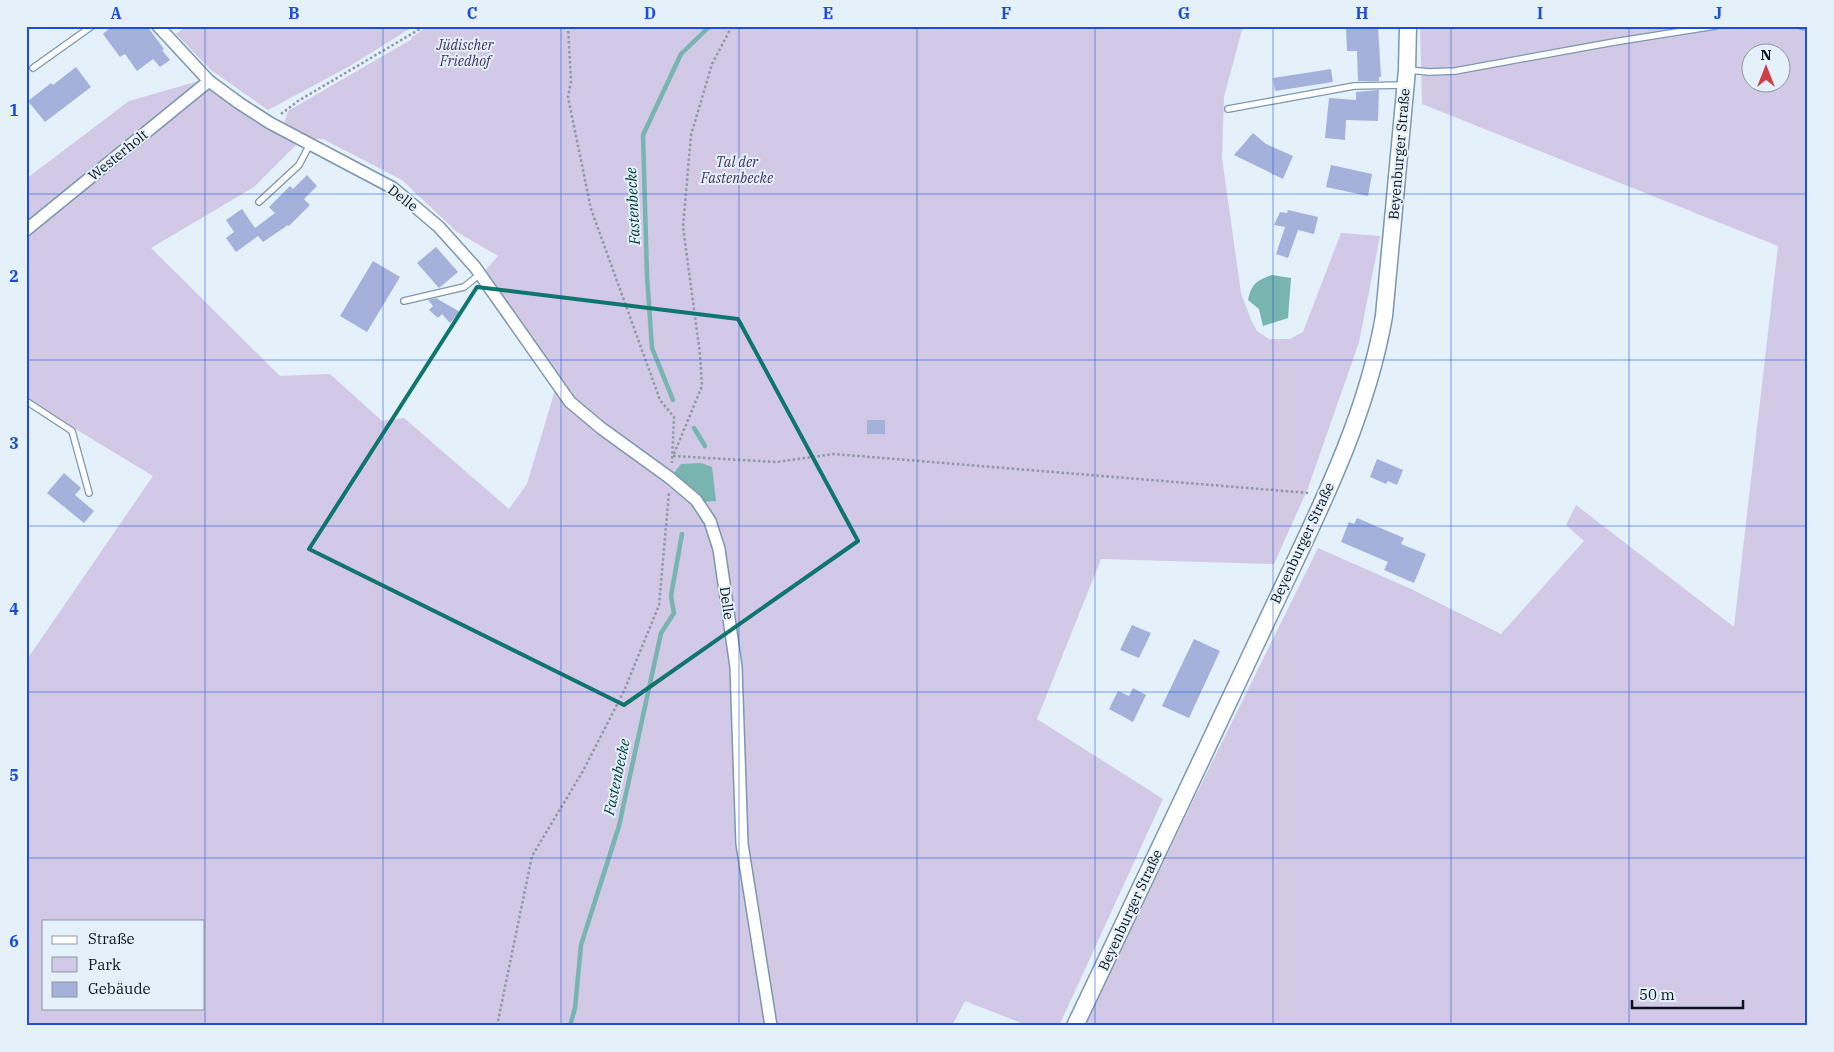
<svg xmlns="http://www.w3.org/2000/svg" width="1834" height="1052" viewBox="0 0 1834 1052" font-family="'IBM Plex Serif',serif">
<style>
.green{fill:#d1c9e5;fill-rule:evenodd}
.water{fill:#78b4b0}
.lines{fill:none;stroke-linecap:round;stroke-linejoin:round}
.stream{stroke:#78b4b0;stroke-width:4.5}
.building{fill:#a4b1db}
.service-casing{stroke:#7c97af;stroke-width:8}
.minor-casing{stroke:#7c97af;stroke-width:14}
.secondary-casing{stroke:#7c97af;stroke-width:19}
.path{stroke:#8e99a3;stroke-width:2.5;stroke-dasharray:2.5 2.5;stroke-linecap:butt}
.service{stroke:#fff;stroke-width:5.5}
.minor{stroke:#fff;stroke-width:11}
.secondary{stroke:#fff;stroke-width:16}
.marked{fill:none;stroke:#0f766e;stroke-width:4;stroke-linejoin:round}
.grid{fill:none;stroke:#1d4ed8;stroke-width:1;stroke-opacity:0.55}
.labels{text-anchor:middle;stroke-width:4;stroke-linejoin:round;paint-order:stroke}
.park-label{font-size:14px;font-style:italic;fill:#473269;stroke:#e4f0fa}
.street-label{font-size:14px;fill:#09131b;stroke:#e4f0fa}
.water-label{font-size:15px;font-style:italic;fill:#003a37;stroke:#e4f0fa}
.neatline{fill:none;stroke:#1d4ed8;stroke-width:2}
.grid-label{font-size:16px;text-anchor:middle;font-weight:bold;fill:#1d4ed8}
</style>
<rect width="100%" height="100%" fill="#e4f0fa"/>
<g class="green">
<polygon points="187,26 414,26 350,66 268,110 211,70 176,34"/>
<path d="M 428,26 L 1243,26 L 1224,97 L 1222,158 L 1241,293 L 1251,320 L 1257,331 L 1269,339 L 1290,339 L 1303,332 L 1341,233 L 1380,236 L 1359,342 L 1308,488 L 1274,564 L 1101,559 L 1037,719 L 1163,799 L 1059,1026 L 1029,1026 L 965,1001 L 952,1026 L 26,1026 L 26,661 L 153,476 L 26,399 L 26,179 L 129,101 L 199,81 L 208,81 L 302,139 L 254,187 L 151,248 L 280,376 L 330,374 L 382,421 L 404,418 L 509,509 L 527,484 L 558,380 L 484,272 L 498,256 L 457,232 L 402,180 L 323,139 L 314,139 L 284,123 L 288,111 L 412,39 L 411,38 ZM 44,921 L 204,921 L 204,1008 L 44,1008 Z"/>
<path d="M 1420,26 L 1808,26 L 1808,1026 L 1085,1026 L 1186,815 L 1318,548 L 1411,589 L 1501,634 L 1584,541 L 1566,525 L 1576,505 L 1734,627 L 1778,246 L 1422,104 ZM 1752,52 L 1782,52 L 1782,82 L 1752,82 Z"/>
</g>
<g class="water">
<path d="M 1272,275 L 1291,278 L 1288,318 L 1263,326 L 1259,309 L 1248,300 C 1252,283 1256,281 1272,275 Z"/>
<polygon points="701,463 712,467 716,501 703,502 674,473 681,464"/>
</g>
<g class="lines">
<g class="stream">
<polyline points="673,400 652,348 647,276 643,135 681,54 710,26"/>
<polyline points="694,428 705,446"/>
<polyline points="570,1026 575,1008 581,945 619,826 661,633 674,613 671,596 682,534"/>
</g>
</g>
<g class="building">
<polygon points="112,26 147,26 164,49 162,50 170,60 160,67 153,59 137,71 125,54 120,57 103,34"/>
<polygon points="1346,26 1378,26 1381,77 1379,77 1379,81 1358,81 1357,51 1347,51"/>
<polygon points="76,67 91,87 45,122 28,101 51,83 53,85"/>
<polygon points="1331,69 1333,82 1275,91 1273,78"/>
<polygon points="1379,90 1378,121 1346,120 1345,140 1325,138 1329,98 1356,100 1356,92"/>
<polygon points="1253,133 1266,144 1293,156 1283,179 1234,155"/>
<polygon points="1331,165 1372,174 1368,196 1326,187"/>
<polygon points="307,175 317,186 304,199 310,205 289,226 288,225 263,242 258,236 236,252 226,238 234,232 226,220 242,209 255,228 275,213 269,207 290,186 293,189"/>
<polygon points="1288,210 1318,217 1314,234 1298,230 1288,258 1276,254 1285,227 1274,225 1280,212 1287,213"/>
<polygon points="436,247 458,272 439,288 417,263"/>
<polygon points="373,261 400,277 367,332 340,316"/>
<polygon points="436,298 441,301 460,312 450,323 442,314 438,318 429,310 433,306 428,300"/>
<rect x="867" y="420" width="18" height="14"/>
<polygon points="1377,459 1403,470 1397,485 1388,481 1386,484 1370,477"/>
<polygon points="64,473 81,488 75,495 94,511 84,523 47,493"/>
<polygon points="1357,518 1404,538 1401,544 1426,554 1414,583 1384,570 1388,562 1341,542 1349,522 1354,524"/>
<polygon points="1132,625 1151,633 1139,658 1120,650"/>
<polygon points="1194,639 1220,651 1189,718 1162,706"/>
<polygon points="1133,688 1146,695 1133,722 1109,709 1118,691 1129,696"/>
</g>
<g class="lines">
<defs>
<g id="service">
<polyline points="1801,26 1808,27"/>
<polyline points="33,68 92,26"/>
<polyline points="1409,70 1429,72 1455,71 1614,42 1715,26"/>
<polyline points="1228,109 1354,86 1404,85"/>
<polyline points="259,202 299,165 310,144"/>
<polyline points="404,301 464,287 480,274"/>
<polyline points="26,401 72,431 89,493"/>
</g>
<g id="minor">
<polyline points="158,26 209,81 239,103 270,123 393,188 439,227 475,267 570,402 601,428 670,478 696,500 710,521 719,549 736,667 742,844 771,1026"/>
<polyline points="26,230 209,81"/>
</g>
<path id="secondary" d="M 1075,1026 C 1138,894 1200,763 1262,631 C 1309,530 1365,427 1384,316 L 1407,70 L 1408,26"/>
</defs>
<use href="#service" class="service-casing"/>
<use href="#minor" class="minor-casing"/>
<use href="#secondary" class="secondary-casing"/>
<g class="path">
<polyline points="568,26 571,81 568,97 591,209 660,400 674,417 672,463"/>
<polyline points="281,114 298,101 425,26"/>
<polyline points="674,454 702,386 700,354 683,227 691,135 712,64 732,26"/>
<polyline points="673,456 776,462 834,454 1309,493"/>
<polyline points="497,1026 532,856 583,771 624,691 659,605 669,493"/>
</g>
<use href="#service" class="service"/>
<use href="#minor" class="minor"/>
<use href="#secondary" class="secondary"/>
</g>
<path class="marked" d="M 477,287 L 738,319 L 858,541 L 624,705 L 309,549 Z"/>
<path class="grid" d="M 205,26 L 205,1026M 383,26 L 383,1026M 561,26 L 561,1026M 739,26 L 739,1026M 917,26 L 917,1026M 1095,26 L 1095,1026M 1273,26 L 1273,1026M 1451,26 L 1451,1026M 1629,26 L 1629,1026M 26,194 L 1808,194M 26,360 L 1808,360M 26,526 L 1808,526M 26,692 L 1808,692M 26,858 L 1808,858"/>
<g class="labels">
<g class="park-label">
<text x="465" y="50">Jüdischer<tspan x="465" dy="16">Friedhof</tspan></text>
<text x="737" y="167">Tal der<tspan x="737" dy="16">Fastenbecke</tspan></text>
</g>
<g class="street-label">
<text transform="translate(1399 154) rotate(-85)" y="5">Beyenburger Straße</text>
<text transform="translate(118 155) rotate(-39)" y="5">Westerholt</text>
<text transform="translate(403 198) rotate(38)" y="5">Delle</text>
<text transform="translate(1302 543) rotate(-65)" y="5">Beyenburger Straße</text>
<text transform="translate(727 603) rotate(82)" y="5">Delle</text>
<text transform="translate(1130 910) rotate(-65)" y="5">Beyenburger Straße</text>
</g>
<g class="water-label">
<text transform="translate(633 206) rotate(-93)" y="5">Fastenbecke</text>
<text transform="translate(617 777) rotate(-78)" y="5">Fastenbecke</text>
</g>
</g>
<rect width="1834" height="1052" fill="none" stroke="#e4f0fa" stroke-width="55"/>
<rect x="42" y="920" width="162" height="90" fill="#e4f0fa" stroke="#8c98a1"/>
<rect x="52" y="936" width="25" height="8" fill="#ffffff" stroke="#8c98a1"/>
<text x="88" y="944" font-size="15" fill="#09131b">Straße</text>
<rect x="52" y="957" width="25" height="15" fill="#d1c9e5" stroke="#8c98a1"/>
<text x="88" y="970" font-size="15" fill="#09131b">Park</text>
<rect x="52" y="982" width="25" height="15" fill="#a4b1db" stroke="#8c98a1"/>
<text x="88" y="994" font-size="15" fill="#09131b">Gebäude</text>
<g transform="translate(1766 68)"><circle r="24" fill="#e4f0fa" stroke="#8c98a1"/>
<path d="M0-4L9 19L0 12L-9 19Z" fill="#ce3f48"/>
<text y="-8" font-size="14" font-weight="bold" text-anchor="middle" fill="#09131b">N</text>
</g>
<path d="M1632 1000v8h111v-8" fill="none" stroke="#09131b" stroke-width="2.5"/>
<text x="1639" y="1000" font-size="15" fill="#09131b" stroke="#e4f0fa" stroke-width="4" paint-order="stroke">50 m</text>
<rect x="28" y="28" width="1778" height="996" class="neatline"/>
<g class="grid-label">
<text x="116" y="19">A</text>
<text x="294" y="19">B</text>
<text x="472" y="19">C</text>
<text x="650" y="19">D</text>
<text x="828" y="19">E</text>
<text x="1006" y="19">F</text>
<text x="1184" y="19">G</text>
<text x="1362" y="19">H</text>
<text x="1540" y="19">I</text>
<text x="1718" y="19">J</text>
<text x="14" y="116">1</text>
<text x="14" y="282">2</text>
<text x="14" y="449">3</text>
<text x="14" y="615">4</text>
<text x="14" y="781">5</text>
<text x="14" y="947">6</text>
</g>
</svg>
